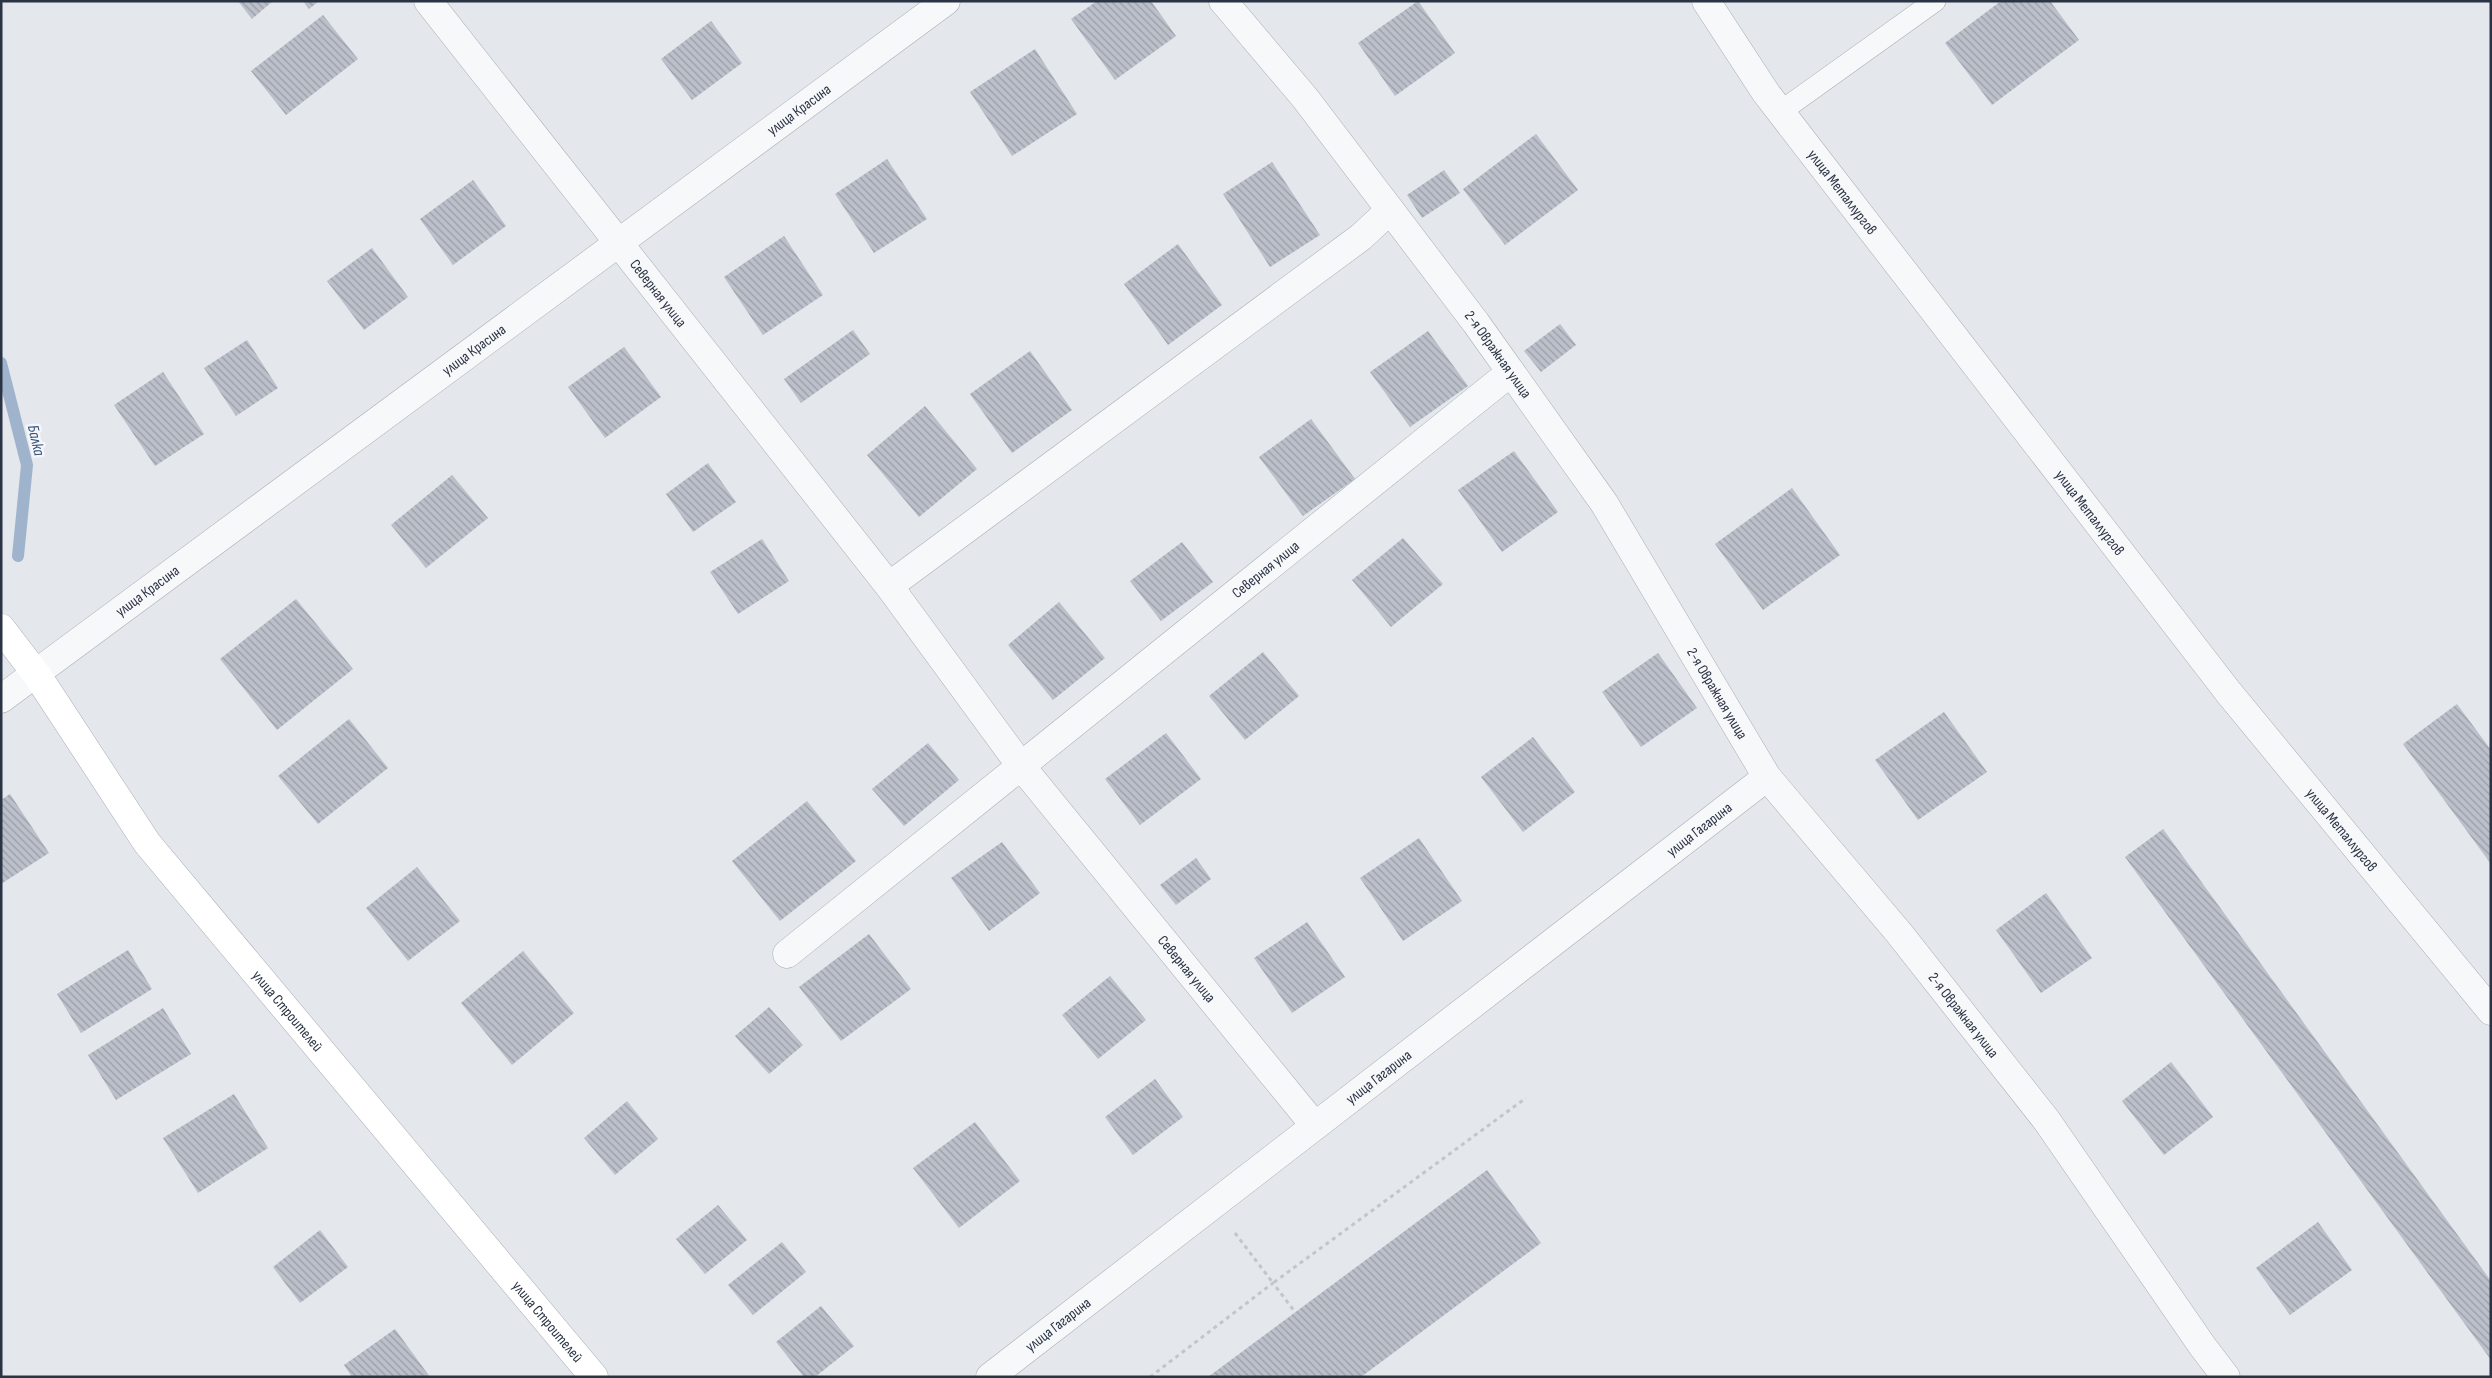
<svg xmlns="http://www.w3.org/2000/svg" width="2492" height="1378" viewBox="0 0 2492 1378" font-family="'Sofia Sans Condensed',sans-serif">
<style>
.lines{fill:none;stroke-linecap:round;stroke-linejoin:round}
.stream{stroke:#9fb4cc;stroke-width:12}
.building{fill:url(#building-back-hatch)}
.lane-casing{stroke:#a9aeb7;stroke-width:22}
.street-casing{stroke:#a9aeb7;stroke-width:29}
.secondary-casing{stroke:#a9aeb7;stroke-width:29}
.path{stroke:#c2c5cb;stroke-width:3;stroke-dasharray:4 4;stroke-linecap:butt}
.lane{stroke:#f7f8fa;stroke-width:21}
.street{stroke:#f7f8fa;stroke-width:28}
.secondary{stroke:#fff;stroke-width:28}
.labels{text-anchor:middle;stroke-width:5;stroke-linejoin:round;paint-order:stroke}
.street-label{font-size:15px;fill:#2b3445;stroke:#f4f6f9}
.water-label{font-size:16px;font-style:italic;fill:#34527a;stroke:#f4f6f9}
</style>
<defs>
<pattern id="building-back-hatch" width="6" height="6" patternUnits="userSpaceOnUse" patternTransform="scale(1.25)"><rect width="6" height="6" fill="#bbc0ca"/><path d="M-1 5l2 2M0 0l6 6M5-1l2 2" fill="none" stroke="#989da6"/></pattern>
</defs>
<rect width="100%" height="100%" fill="#e4e7ec"/>
<g class="lines">
<polyline class="stream" points="1,363 27,465 18,556"/>
</g>
<g class="building">
<polygon points="238,1 273,1 252,19"/>
<polygon points="303,1 319,1 309,9"/>
<polygon points="1097,1 1151,1 1176,36 1115,80 1071,19"/>
<polygon points="1418,1 1455,53 1395,96 1358,43"/>
<polygon points="2001,1 2050,1 2079,40 1992,105 1945,43"/>
<polygon points="323,15 358,59 286,115 251,71"/>
<polygon points="711,21 742,63 692,100 661,59"/>
<polygon points="1035,49 1077,114 1012,156 970,92"/>
<polygon points="1536,134 1578,190 1505,245 1463,189"/>
<polygon points="887,159 927,219 874,253 835,194"/>
<polygon points="1272,162 1320,235 1270,267 1223,194"/>
<polygon points="1444,170 1460,193 1422,218 1407,195"/>
<polygon points="473,180 506,226 453,265 420,219"/>
<polygon points="784,236 823,295 763,335 724,277"/>
<polygon points="1178,244 1222,305 1168,345 1124,284"/>
<polygon points="372,248 408,297 364,330 327,281"/>
<polygon points="1560,324 1576,345 1541,372 1524,351"/>
<polygon points="853,330 870,354 801,403 784,379"/>
<polygon points="1428,331 1468,386 1410,427 1370,372"/>
<polygon points="247,340 278,388 236,416 204,368"/>
<polygon points="624,347 661,397 605,438 568,387"/>
<polygon points="1030,351 1072,410 1012,453 970,394"/>
<polygon points="163,372 204,434 155,466 114,405"/>
<polygon points="925,406 977,469 919,517 867,455"/>
<polygon points="1311,419 1355,479 1303,516 1259,457"/>
<polygon points="1514,451 1558,512 1502,552 1458,490"/>
<polygon points="708,463 736,502 693,532 666,494"/>
<polygon points="452,475 488,518 426,568 391,525"/>
<polygon points="1792,488 1840,555 1763,610 1715,544"/>
<polygon points="1403,538 1443,584 1391,627 1352,580"/>
<polygon points="762,539 789,581 738,614 710,572"/>
<polygon points="1182,542 1213,582 1161,621 1130,581"/>
<polygon points="296,599 353,669 277,730 220,659"/>
<polygon points="1059,602 1105,658 1053,700 1008,645"/>
<polygon points="1263,652 1299,696 1245,740 1209,696"/>
<polygon points="1658,653 1697,708 1641,747 1602,692"/>
<polygon points="2457,704 2491,750 2491,864 2403,744"/>
<polygon points="1944,712 1987,772 1918,820 1875,760"/>
<polygon points="349,719 388,768 318,824 278,776"/>
<polygon points="1166,733 1201,779 1140,825 1105,779"/>
<polygon points="1533,737 1575,792 1523,832 1481,777"/>
<polygon points="928,743 959,780 904,826 872,789"/>
<polygon points="10,794 49,853 1,884 1,800"/>
<polygon points="807,801 856,861 780,921 732,861"/>
<polygon points="2163,829 2491,1281 2491,1360 2125,857"/>
<polygon points="1419,838 1462,901 1403,941 1360,878"/>
<polygon points="1002,842 1040,893 989,931 951,878"/>
<polygon points="1196,858 1211,879 1176,905 1160,885"/>
<polygon points="417,867 460,921 408,961 366,908"/>
<polygon points="2046,893 2092,958 2041,993 1996,930"/>
<polygon points="1307,922 1345,977 1292,1013 1254,958"/>
<polygon points="869,934 911,989 841,1041 799,987"/>
<polygon points="128,950 152,989 81,1033 57,994"/>
<polygon points="523,951 574,1013 512,1065 461,1003"/>
<polygon points="1110,976 1146,1020 1098,1059 1062,1015"/>
<polygon points="769,1007 803,1045 769,1074 735,1036"/>
<polygon points="163,1008 191,1054 116,1100 88,1055"/>
<polygon points="2171,1062 2213,1117 2164,1155 2122,1101"/>
<polygon points="1155,1079 1183,1117 1133,1155 1105,1117"/>
<polygon points="234,1094 268,1148 198,1193 163,1138"/>
<polygon points="627,1101 658,1139 615,1175 584,1138"/>
<polygon points="975,1122 1020,1181 959,1228 913,1168"/>
<polygon points="1487,1170 1541,1243 1361,1377 1208,1377"/>
<polygon points="718,1205 747,1240 705,1274 676,1239"/>
<polygon points="2318,1222 2352,1270 2290,1315 2256,1268"/>
<polygon points="320,1230 348,1267 300,1303 273,1267"/>
<polygon points="782,1242 806,1272 753,1315 728,1285"/>
<polygon points="821,1306 854,1346 815,1377 804,1377 776,1342"/>
<polygon points="395,1329 430,1377 352,1377 344,1365"/>
</g>
<g class="lines">
<defs>
<polyline id="lane" points="1780,112 1935,1"/>
<g id="street">
<path id="s1" d="M 428,1 L 889,586 L 1021,766 L 1315,1126"/>
<path id="s2" d="M 1223,1 L 1305,98 L 1476,323 L 1604,503 L 1767,777 L 1899,933 L 2047,1121 L 2203,1347 L 2226,1377"/>
<path id="s3" d="M 1706,1 L 1766,93 L 2229,693 L 2491,1011"/>
<polyline points="889,586 1361,237 1390,210"/>
<path id="s4" d="M 1,699 L 946,1"/>
<path id="s5" d="M 787,954 L 1511,372"/>
<path id="s6" d="M 990,1377 L 1767,777"/>
</g>
<g id="secondary">
<path id="s7" d="M 1,628 L 37,675 L 147,843 L 594,1377"/>
</g>
</defs>
<use href="#lane" class="lane-casing"/>
<use href="#street" class="street-casing"/>
<use href="#secondary" class="secondary-casing"/>
<g class="path">
<polyline points="1235,1233 1273,1283 1526,1098"/>
<polyline points="1150,1377 1273,1283 1295,1312"/>
</g>
<use href="#lane" class="lane"/>
<use href="#street" class="street"/>
<use href="#secondary" class="secondary"/>
</g>
<g class="labels">
<g class="street-label">
<text dy="5" stroke="none"><textPath href="#s4" startOffset="992">улица Красина</textPath></text>
<text dy="5" stroke="none"><textPath href="#s3" startOffset="235">улица Металлургов</textPath></text>
<text dy="5" stroke="none"><textPath href="#s1" startOffset="372">Северная улица</textPath></text>
<text dy="5" stroke="none"><textPath href="#s4" startOffset="588">улица Красина</textPath></text>
<text dy="5" stroke="none"><textPath href="#s2" startOffset="448">2-я Овражная улица</textPath></text>
<text dy="5" stroke="none"><textPath href="#s3" startOffset="640">улица Металлургов</textPath></text>
<text dy="5" stroke="none"><textPath href="#s5" startOffset="614">Северная улица</textPath></text>
<text dy="5" stroke="none"><textPath href="#s4" startOffset="182">улица Красина</textPath></text>
<text dy="5" stroke="none"><textPath href="#s2" startOffset="852">2-я Овражная улица</textPath></text>
<text dy="5" stroke="none"><textPath href="#s6" startOffset="896">улица Гагарина</textPath></text>
<text dy="5" stroke="none"><textPath href="#s3" startOffset="1045">улица Металлургов</textPath></text>
<text dy="5" stroke="none"><textPath href="#s1" startOffset="1230">Северная улица</textPath></text>
<text dy="5" stroke="none"><textPath href="#s7" startOffset="479">улица Строителей</textPath></text>
<text dy="5" stroke="none"><textPath href="#s2" startOffset="1258">2-я Овражная улица</textPath></text>
<text dy="5" stroke="none"><textPath href="#s6" startOffset="491">улица Гагарина</textPath></text>
<text dy="5" stroke="none"><textPath href="#s7" startOffset="884">улица Строителей</textPath></text>
<text dy="5" stroke="none"><textPath href="#s6" startOffset="86">улица Гагарина</textPath></text>
</g>
<g class="water-label">
<text transform="translate(37 440) rotate(77)" y="6">Балка</text>
</g>
</g>
<rect width="2492" height="1378" fill="none" stroke="#2b3445" stroke-width="5"/>
</svg>
